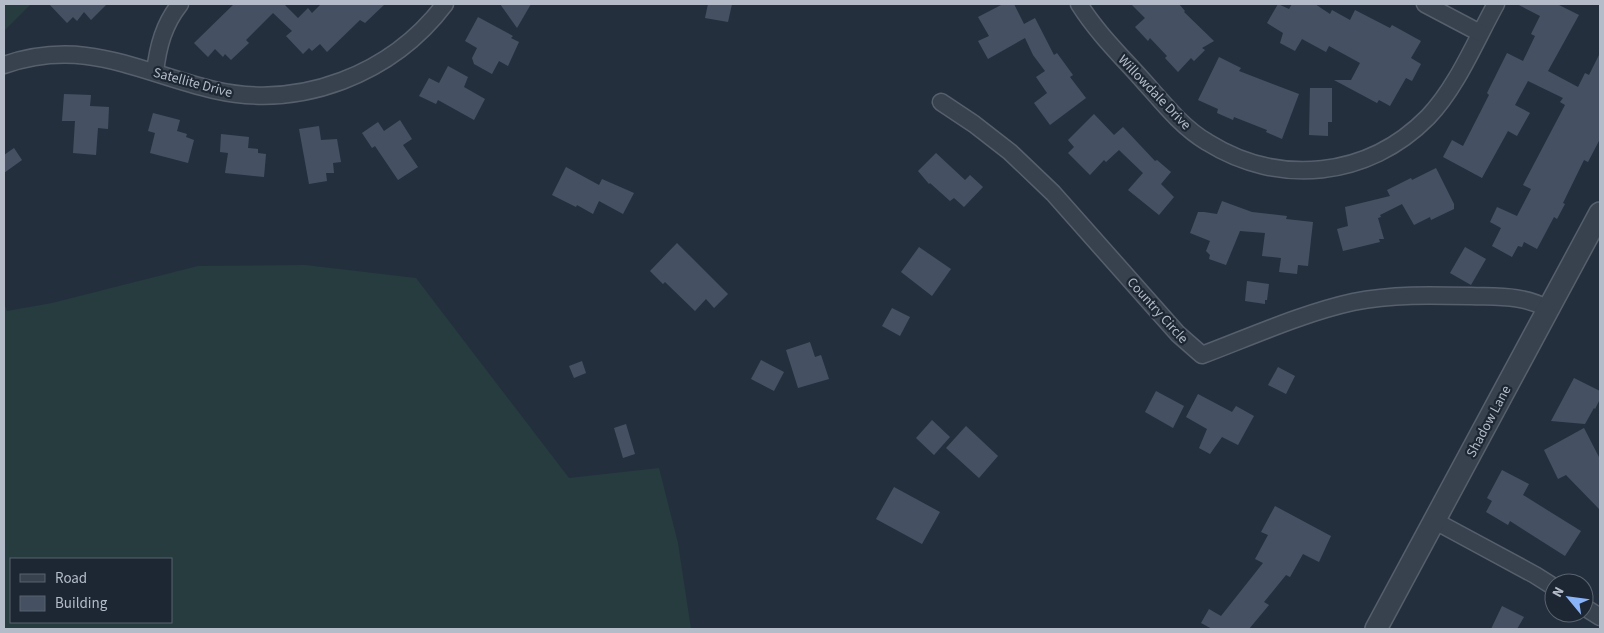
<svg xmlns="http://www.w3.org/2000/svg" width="1604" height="633" viewBox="0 0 1604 633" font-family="'Source Sans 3',sans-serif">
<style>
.grass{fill:#263c3f;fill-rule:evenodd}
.building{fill:#455162}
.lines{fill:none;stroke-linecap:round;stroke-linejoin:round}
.minor-casing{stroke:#565f6c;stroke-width:19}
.tertiary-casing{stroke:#565f6c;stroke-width:24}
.minor{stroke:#38414e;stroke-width:16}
.tertiary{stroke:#38414e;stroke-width:21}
.labels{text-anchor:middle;stroke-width:4.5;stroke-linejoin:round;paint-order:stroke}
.street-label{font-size:14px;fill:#b4bcc9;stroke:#1d2633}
</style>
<rect width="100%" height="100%" fill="#242f3e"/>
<g class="grass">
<polygon points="4,4 31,4 4,31"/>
<path d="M 305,265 L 416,278 L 569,478 L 659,468 L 678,543 L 691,629 L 4,629 L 4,303 L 7,311 L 52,303 L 198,266 ZM 11,559 L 171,559 L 171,622 L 11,622 Z"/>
</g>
<g class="building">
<polygon points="49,4 107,4 91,20 84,12 77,21 73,17 67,23"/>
<polygon points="234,4 284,4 298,18 308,8 312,13 321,4 385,4 365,23 360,20 327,52 320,44 312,51 309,48 303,54 286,36 292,31 273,13 246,40 249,43 231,60 225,54 223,57 215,49 208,57 194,43"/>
<polygon points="500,4 531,4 517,28"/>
<polygon points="708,4 732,4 728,22 705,18"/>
<polygon points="1003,4 1014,4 1024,24 1035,18 1054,55 1057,53 1073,75 1070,77 1086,98 1050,125 1034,103 1047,93 1036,77 1045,71 1033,55 1025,38 988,59 978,41 989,36 978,17"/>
<polygon points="1131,4 1179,4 1185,11 1184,12 1214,41 1202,48 1205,50 1194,61 1191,58 1178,72 1165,58 1167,56 1150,38 1148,41 1135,27 1145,18"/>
<polygon points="1278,4 1289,9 1292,4 1315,4 1330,14 1332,10 1350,20 1355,10 1390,28 1392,25 1421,41 1411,58 1421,64 1412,81 1406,78 1390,106 1379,100 1377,103 1334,80 1351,80 1360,63 1329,46 1326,52 1302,39 1295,51 1280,43 1283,33 1267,23"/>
<polygon points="1517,4 1557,4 1579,15 1548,71 1578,87 1585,73 1589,75 1600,53 1600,139 1588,162 1584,160 1563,203 1565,204 1557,219 1554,217 1537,249 1524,242 1522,247 1518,246 1512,257 1492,246 1501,228 1490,222 1497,207 1517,216 1531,189 1523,185 1565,105 1560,102 1563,98 1528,81 1515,105 1530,113 1517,136 1508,131 1482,178 1443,157 1452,140 1463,146 1489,95 1487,93 1507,53 1523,61 1535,36 1531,34 1540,16"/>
<polygon points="478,17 513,36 511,38 519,42 508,66 499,61 492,74 474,64 472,58 477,48 465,41"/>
<polygon points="1219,57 1241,68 1239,71 1299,94 1282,139 1266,132 1267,130 1234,117 1233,120 1217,113 1218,109 1198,100"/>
<polygon points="448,66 468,77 464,87 485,99 474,120 438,100 436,104 419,96 429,78 439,83"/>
<polygon points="1310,88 1332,88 1332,122 1328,122 1328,136 1309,135"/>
<polygon points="64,94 91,95 90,106 109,107 108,129 98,128 96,155 73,153 75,121 62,121"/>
<polygon points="153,113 180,120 177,131 187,134 186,137 194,140 188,163 150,153 155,133 148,131"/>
<polygon points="1094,114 1114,135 1123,127 1155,161 1157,160 1171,172 1161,184 1174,197 1159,215 1128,190 1143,173 1119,150 1106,162 1104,160 1090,175 1068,153 1074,147 1068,140"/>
<polygon points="400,120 412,139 403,145 418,167 398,180 375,146 372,148 362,133 378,122 384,131"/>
<polygon points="319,126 321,140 337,139 341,162 333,163 334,173 326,173 327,181 309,184 299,129"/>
<polygon points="221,134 249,137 248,148 258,149 258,153 266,154 264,177 225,173 228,153 220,152"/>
<polygon points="14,148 22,160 4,173 4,155"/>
<polygon points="936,153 965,180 970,175 983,187 964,207 954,198 950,201 930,183 929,184 918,171"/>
<polygon points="566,167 599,185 602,179 634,193 623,214 599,201 593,214 577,205 576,207 552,195"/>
<polygon points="1436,168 1454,204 1454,209 1431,220 1430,217 1414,225 1402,204 1380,215 1381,217 1378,218 1384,239 1379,239 1380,242 1343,251 1337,229 1348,226 1345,207 1390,196 1387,190 1411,178 1412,180"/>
<polygon points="1222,201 1252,212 1287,216 1286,219 1313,222 1308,266 1298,265 1297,274 1279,272 1281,258 1262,256 1265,233 1240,231 1226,265 1209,259 1210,255 1206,251 1210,241 1190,233 1198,212 1204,212 1217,214"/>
<polygon points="677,243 728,294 714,308 706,299 695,311 665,282 663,284 650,271"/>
<polygon points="919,247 951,269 932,296 901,272"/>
<polygon points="1465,247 1486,259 1471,285 1450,273"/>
<polygon points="1247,281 1269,284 1267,300 1265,300 1265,304 1245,301"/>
<polygon points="892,308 910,317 900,336 882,326"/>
<polygon points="810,342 815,357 821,355 829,379 798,388 786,350"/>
<polygon points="761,360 784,372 774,391 751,379"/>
<polygon points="582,361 586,373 574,378 569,366"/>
<polygon points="1278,367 1295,376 1286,394 1268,385"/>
<polygon points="1574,378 1600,391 1600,399 1595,409 1594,408 1585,424 1551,421"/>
<polygon points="1156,391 1184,406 1173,428 1145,412"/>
<polygon points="1198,394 1232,412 1236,406 1254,416 1238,445 1222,437 1210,454 1199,448 1207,429 1186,417"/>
<polygon points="932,420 950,437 934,455 916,438"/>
<polygon points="626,424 635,454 623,458 614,428"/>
<polygon points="966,426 998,456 979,478 946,448"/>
<polygon points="1584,428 1600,459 1600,510 1566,475 1558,479 1544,450"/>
<polygon points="1502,470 1529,484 1523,495 1581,531 1565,556 1510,521 1508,525 1486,512 1492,501 1487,498"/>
<polygon points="894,487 940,512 922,544 876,519"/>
<polygon points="1275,506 1331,536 1319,562 1303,554 1290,577 1286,575 1264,602 1269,605 1249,629 1212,629 1201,623 1209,609 1221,616 1263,563 1255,559 1268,535 1261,532"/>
<polygon points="1502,606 1524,617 1517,629 1491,629"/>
</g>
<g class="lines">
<defs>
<g id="minor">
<path d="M 1079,4 C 1096,31 1118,53 1139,76 C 1160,99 1180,126 1207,142 C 1279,187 1368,178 1428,117 C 1457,87 1476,40 1496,4"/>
<polyline points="1425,4 1480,33"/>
<path d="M 4,65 C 85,37 138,72 214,90 C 301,110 392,74 445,4"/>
<path d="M 155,72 C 158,46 164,24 180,4"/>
<path d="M 941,102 L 974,124 L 1010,152 L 1053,193 L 1178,334 L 1202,355 C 1250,337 1303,313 1353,302 C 1392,294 1431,295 1471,296 C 1500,297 1522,295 1549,309"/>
<polyline points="1435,521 1535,575 1554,587"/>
<polyline points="1584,607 1600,617"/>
</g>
<polyline id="tertiary" points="1376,629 1600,213"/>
</defs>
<use href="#minor" class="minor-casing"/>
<use href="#tertiary" class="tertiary-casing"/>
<use href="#minor" class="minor"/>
<use href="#tertiary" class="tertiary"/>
</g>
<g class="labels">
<g class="street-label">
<text transform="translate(193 82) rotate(15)" y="5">Satellite Drive</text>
<text transform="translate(1155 92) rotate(46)" y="5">Willowdale Drive</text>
<text transform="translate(1158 310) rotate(48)" y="5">Country Circle</text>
<text transform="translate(1488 421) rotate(-62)" y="5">Shadow Lane</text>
</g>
</g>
<rect width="1604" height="633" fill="none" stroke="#b4bcc9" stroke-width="10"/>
<rect x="10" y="558" width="162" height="65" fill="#1d2633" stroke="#59626f"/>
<rect x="20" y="574" width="25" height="8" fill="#38414e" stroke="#59626f"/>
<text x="55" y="583" font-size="15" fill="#b4bcc9">Road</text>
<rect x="20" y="596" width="25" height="15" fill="#455162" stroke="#59626f"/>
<text x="55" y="608" font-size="15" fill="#b4bcc9">Building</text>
<g transform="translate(1569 598) rotate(299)"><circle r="24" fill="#1d2633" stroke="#59626f"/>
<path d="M0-4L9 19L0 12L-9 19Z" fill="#8ab4f8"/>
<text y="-8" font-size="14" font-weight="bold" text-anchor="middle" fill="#b4bcc9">N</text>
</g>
</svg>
